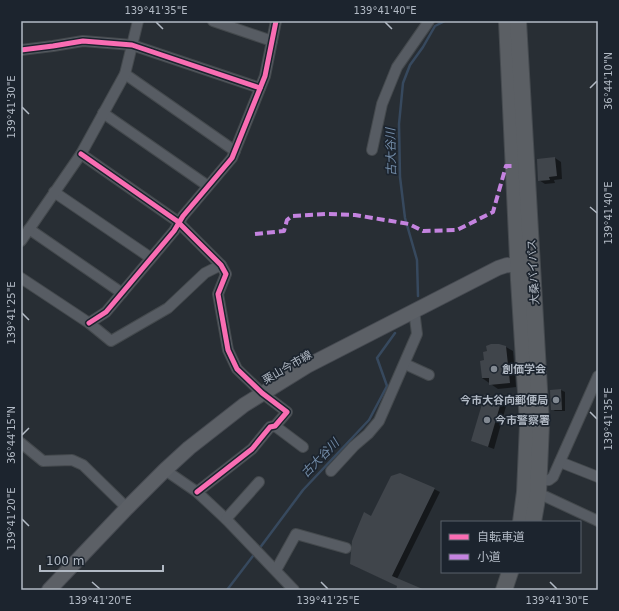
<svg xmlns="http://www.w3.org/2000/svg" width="619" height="611" viewBox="0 0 619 611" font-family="'DejaVu Sans','Noto Sans JP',sans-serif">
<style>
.shadow{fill:#0007}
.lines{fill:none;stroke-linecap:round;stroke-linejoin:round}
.stream{stroke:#37495e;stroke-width:2.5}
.building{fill:#40454b}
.minor-casing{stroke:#44494d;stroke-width:12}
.secondary-casing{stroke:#464a51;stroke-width:16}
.trunk-casing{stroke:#454a4f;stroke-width:18}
.minor{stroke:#575c63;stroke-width:10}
.secondary{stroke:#5c6066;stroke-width:14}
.trunk{stroke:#5b5f64;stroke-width:16}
.quiet{stroke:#c483df;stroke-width:4;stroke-dasharray:8 4;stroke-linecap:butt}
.cycleway-casing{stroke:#1c242e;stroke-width:8}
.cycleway{stroke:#f96db3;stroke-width:5}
.ticks{fill:none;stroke:#b2bac5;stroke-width:1.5}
.poi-dot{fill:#828992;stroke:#1c242e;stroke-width:1.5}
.labels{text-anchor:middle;stroke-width:3.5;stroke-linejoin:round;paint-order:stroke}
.street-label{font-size:11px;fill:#b2bac5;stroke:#1c242e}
.poi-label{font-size:11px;font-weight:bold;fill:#b2bac5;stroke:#1c242e;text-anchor:start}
.water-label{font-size:12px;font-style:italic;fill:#738ca8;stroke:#1c242e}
.neatline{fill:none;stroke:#b2bac5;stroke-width:1.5}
.ticks-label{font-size:10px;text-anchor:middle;fill:#b2bac5}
</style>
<rect width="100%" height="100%" fill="#282e34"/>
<g class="shadow">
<polygon points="555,158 561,162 562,179 554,180 555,183 545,184 539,180 538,160"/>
<polygon points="506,347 513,351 516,387 498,389 482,378 485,361"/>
<polygon points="561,390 565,392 565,411 555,411 552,409 551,391"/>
<polygon points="502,400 507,403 494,449 472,441"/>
<polygon points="434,489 440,492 397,579 422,590 397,590 398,586 357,567 372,517"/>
</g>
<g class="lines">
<g class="stream">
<polyline points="418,296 417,260 405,218 400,177 399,124 403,83 410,65 423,47 435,26 445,21"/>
<polyline points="259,549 303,490 369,420 387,386 377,358 395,333"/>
<polyline points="227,590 256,552"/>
</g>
</g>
<g class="building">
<polygon points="555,157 557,176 549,177 550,180 538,181 537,159"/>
<polygon points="491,344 499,344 506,346 510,383 489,385 489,378 482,378 480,361 484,360 483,352 487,351 486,346"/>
<polygon points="561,389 562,410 551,410 550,390"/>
<polygon points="485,394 502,399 488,447 471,441"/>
<polygon points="400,473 435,488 392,576 425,590 396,590 397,586 350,564 352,541 364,512 371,516 391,476"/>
</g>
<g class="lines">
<defs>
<g id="minor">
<polyline points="213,21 272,41"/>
<polyline points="21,50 53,46 83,41 132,45 260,88"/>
<polyline points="125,74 235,151"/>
<polyline points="103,113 208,186"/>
<polyline points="372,150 382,104 397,67 429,21"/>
<polyline points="81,154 177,221 221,265 226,274 218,294 228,350 237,369 262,393 287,412 275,426 270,427 252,449 197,492"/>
<polyline points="54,192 151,258"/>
<polyline points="29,229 122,293"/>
<polyline points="21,241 81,154 125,74 138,21"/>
<polyline points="21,278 89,323 111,341 168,308 205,273 221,265"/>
<polyline points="89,323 106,312 174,231 183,216 232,158 265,76 276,21"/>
<polyline points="405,364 429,375"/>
<polyline points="275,426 303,447"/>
<polyline points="21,443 43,461 72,460 83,465 127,508"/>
<polyline points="560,462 598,477"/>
<polyline points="165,470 197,492 226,519 294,590"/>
<polyline points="331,471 354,446 368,434 379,421 417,334 414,310"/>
<polyline points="538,481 549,480 553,477 598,376"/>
<polyline points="538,493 598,521"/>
<polyline points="226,519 259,482"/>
<polyline points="276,570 296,534 346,548"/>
</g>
<polyline id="secondary" points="49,590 127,508 165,470 189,448 244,405 307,366 498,268 507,265 529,266"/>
<g id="trunk">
<polyline points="507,21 519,280 528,424 525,492 521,522"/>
<polyline points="518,21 541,424 538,493 533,522"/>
<polyline points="504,590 510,572"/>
</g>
</defs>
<use href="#minor" class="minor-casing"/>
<use href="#secondary" class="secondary-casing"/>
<use href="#trunk" class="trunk-casing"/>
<use href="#minor" class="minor"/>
<use href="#secondary" class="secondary"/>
<use href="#trunk" class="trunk"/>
<polyline class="quiet" points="255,234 284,231 287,220 292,216 327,214 355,215 409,224 423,231 457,230 493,212 506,166 514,166"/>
<defs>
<g id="cycleway">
<polyline points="21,50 53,46 83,41 132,45 260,88"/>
<polyline points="81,154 177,221 221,265 226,274 218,294 228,350 237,369 262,393 287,412 275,426 270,427 252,449 197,492"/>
<polyline points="89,323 106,312 174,231 183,216 232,158 265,76 276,21"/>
</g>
</defs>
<use href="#cycleway" class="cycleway-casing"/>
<use href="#cycleway" class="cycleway"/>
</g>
<path class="ticks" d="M 156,22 L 163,29M 385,22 L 392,29M 590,88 L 597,81M 22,107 L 29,114M 590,207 L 597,213M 22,313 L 29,320M 590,412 L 597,419M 22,435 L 29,428M 22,519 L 29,526M 92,582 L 100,589M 321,582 L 328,589M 550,582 L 557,589"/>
<g class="poi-dot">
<circle cx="494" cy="369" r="4"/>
<circle cx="556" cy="400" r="4"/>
<circle cx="487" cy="420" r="4"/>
</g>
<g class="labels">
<g class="street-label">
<text transform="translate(533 272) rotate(-93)" y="4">大桑バイパス</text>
<text transform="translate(287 367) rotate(-30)" y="4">栗山今市線</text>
</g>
<g class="poi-label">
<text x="502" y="373">創価学会</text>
<text x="548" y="404" text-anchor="end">今市大谷向郵便局</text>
<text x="495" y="424">今市警察署</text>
</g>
<g class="water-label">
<text transform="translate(391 152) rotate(-91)" y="4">古大谷川</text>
<text transform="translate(320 458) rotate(-46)" y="4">古大谷川</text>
</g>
</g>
<rect width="619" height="611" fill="none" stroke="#1c242e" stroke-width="44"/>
<rect x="441" y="521" width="140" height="52" fill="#1c242e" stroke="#58606a"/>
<rect x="449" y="534" width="20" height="6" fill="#f96db3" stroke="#58606a"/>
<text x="477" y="541" font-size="12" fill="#b2bac5">自転車道</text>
<rect x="449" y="554" width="20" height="6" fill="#c483df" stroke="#58606a"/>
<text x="477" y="561" font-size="12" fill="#b2bac5">小道</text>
<path d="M40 565v6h123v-6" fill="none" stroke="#b2bac5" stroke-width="2"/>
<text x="46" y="565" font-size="12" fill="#b2bac5" stroke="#1c242e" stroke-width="3" paint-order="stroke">100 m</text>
<rect x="22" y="22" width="575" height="567" class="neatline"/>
<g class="ticks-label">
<text x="156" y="14">139°41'35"E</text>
<text x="385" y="14">139°41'40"E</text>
<text transform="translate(608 81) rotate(-90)" y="4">36°44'10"N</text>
<text transform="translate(11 107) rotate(-90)" y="4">139°41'30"E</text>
<text transform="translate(608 213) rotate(-90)" y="4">139°41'40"E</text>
<text transform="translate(11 313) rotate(-90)" y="4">139°41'25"E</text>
<text transform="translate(608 419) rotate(-90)" y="4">139°41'35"E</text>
<text transform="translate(11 435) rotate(-90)" y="4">36°44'15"N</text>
<text transform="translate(11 519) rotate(-90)" y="4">139°41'20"E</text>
<text x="100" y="604">139°41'20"E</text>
<text x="328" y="604">139°41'25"E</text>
<text x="557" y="604">139°41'30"E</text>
</g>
</svg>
